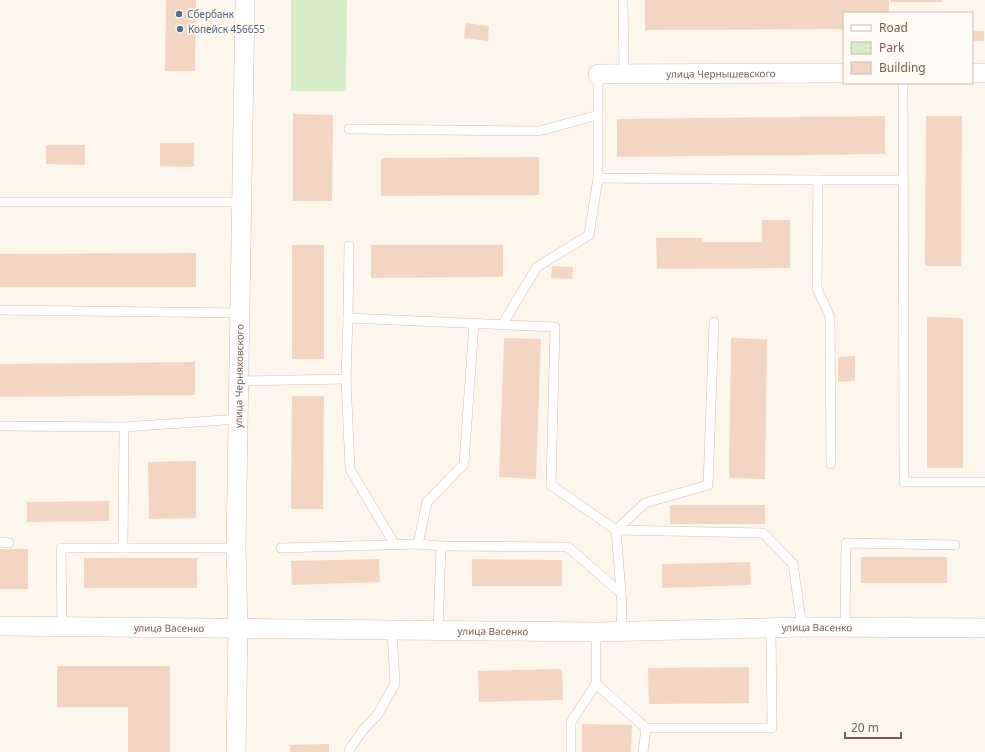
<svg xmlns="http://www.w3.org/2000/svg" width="985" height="752" viewBox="0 0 985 752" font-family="'Noto Sans',sans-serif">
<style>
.green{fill:#d8ecc9}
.building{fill:#f3d5c3}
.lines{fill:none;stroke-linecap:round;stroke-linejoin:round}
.service-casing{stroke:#d1beb0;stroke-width:10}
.minor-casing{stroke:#d1beb0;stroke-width:20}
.service{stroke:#fff;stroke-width:9}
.minor{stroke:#fff;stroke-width:19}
.service-dot{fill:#5c6f8a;stroke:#fffaf3;stroke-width:1.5}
.labels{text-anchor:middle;stroke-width:3.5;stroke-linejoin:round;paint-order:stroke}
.service-label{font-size:10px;fill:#4e5e75;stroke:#fffaf3;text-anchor:start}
.street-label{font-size:10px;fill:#7a5c4d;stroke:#fffaf3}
</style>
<rect width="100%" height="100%" fill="#fdf6ec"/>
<polygon class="green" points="291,0 347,0 346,91 291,91"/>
<g class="building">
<polygon points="166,0 196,0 195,71 165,71"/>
<polygon points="645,0 889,0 889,13 844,13 844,29 645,30"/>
<rect x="891" y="0" width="51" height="2"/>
<polygon points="466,23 489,26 488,41 464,38"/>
<rect x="972" y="31" width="12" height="10"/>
<polygon points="293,114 333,115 332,201 293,201"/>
<polygon points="885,116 885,154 617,157 617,119"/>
<polygon points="926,116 962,116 961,266 925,266"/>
<polygon points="160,143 194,143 194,167 160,166"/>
<polygon points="46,145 85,145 85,165 46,164"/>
<polygon points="539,157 539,195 381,196 381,158"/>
<polygon points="762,220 790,220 790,268 657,269 656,238 702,238 702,242 762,242"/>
<rect x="292" y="245" width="32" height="114"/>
<polygon points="371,245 503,245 503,277 371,278"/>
<polygon points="196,253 196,287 0,287 0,254"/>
<polygon points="552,266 573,267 572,279 551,278"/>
<polygon points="927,317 963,318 963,468 927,468"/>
<polygon points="504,338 541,339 536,479 499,477"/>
<polygon points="731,338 767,339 765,479 729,478"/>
<polygon points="855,356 855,381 838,382 838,357"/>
<polygon points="195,362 195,395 0,397 0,364"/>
<polygon points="292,396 324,396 323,509 291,509"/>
<polygon points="196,461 196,518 149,519 148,462"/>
<polygon points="109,501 109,521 27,522 27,502"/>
<rect x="670" y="505" width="95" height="19"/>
<rect x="0" y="549" width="28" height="40"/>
<rect x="861" y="557" width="86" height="26"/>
<rect x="84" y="558" width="113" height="30"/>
<polygon points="379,559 380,582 292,585 291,561"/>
<polygon points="472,559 562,560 562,586 472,586"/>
<polygon points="750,562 751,585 662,588 662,564"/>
<polygon points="57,666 170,666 170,752 128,752 128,707 57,707"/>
<polygon points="749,667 749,703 649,704 648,668"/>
<polygon points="562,669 563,700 479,702 478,671"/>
<polygon points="582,724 632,725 631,752 582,752"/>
<polygon points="329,744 329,752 290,752 290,745"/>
</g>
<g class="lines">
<defs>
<g id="service">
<polyline points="623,0 624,74"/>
<polyline points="598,74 598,178 818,180 903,180"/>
<polyline points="903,83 904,482 985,482"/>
<polyline points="349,129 539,131 598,115"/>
<polyline points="818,180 817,288 830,317 831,464"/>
<polyline points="0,202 241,202"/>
<polyline points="0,310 241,313"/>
<polyline points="348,318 349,246"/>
<polyline points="502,325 537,267 589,235 598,178"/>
<polyline points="240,381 346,379"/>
<polyline points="0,426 124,427 239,419"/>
<polyline points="0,542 9,543"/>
<polyline points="418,544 427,502 464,464 474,323"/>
<polyline points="395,545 350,469 346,379 348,318 555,327 551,485 616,530 763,533 793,564 802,627"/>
<polyline points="123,548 124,427"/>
<polyline points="281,548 418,544 441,546 568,547 621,593"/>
<polyline points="62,625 61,548 236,548"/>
<polyline points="845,627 846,543 955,545"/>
<polyline points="438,631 441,546"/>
<polyline points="621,631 622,605 616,530 645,503 708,485 714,322"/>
<polyline points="596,632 596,684 646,728 772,728 771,628"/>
<polyline points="350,752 349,750 363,730 378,714 395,684 392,631"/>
<polyline points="571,752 571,722 596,684"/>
<polyline points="643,752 646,728"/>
</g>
<g id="minor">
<polyline points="972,73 985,73"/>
<path id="s1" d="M 598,74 L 844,73"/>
<path id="s2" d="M 0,626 L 596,632 L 802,627 L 985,628"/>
<path id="s3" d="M 236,752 L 238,629 L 236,548 L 245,0"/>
</g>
</defs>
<use href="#service" class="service-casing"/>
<use href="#minor" class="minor-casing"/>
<use href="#service" class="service"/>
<use href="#minor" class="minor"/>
</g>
<g class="service-dot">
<circle cx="179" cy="14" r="4"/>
<circle cx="180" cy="29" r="4"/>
</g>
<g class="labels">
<g class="service-label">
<text x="187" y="18">Сбербанк</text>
<text x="188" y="33">Копейск 456655</text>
</g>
<g class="street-label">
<text dy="4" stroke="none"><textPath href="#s1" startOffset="123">улица Чернышевского</textPath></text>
<text dy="4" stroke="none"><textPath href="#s3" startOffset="376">улица Черняховского</textPath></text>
<text dy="4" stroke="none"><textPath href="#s2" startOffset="817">улица Васенко</textPath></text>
<text dy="4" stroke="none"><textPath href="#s2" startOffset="169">улица Васенко</textPath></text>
<text dy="4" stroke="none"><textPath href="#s2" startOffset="493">улица Васенко</textPath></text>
</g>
</g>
<rect x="843" y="12" width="130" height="72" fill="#fffaf3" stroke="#cabbb1"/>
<rect x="851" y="25" width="20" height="6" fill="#ffffff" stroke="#cabbb1"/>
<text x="879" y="32" font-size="12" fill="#7a5c4d">Road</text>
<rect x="851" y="42" width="20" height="12" fill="#d8ecc9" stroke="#cabbb1"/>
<text x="879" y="52" font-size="12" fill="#7a5c4d">Park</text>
<rect x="851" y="62" width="20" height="12" fill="#f3d5c3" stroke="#cabbb1"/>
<text x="879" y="72" font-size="12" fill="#7a5c4d">Building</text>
<path d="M845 732v6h56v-6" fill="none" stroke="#7a5c4d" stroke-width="2"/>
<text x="851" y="732" font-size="12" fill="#7a5c4d" stroke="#fffaf3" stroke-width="3" paint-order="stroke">20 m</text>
</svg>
